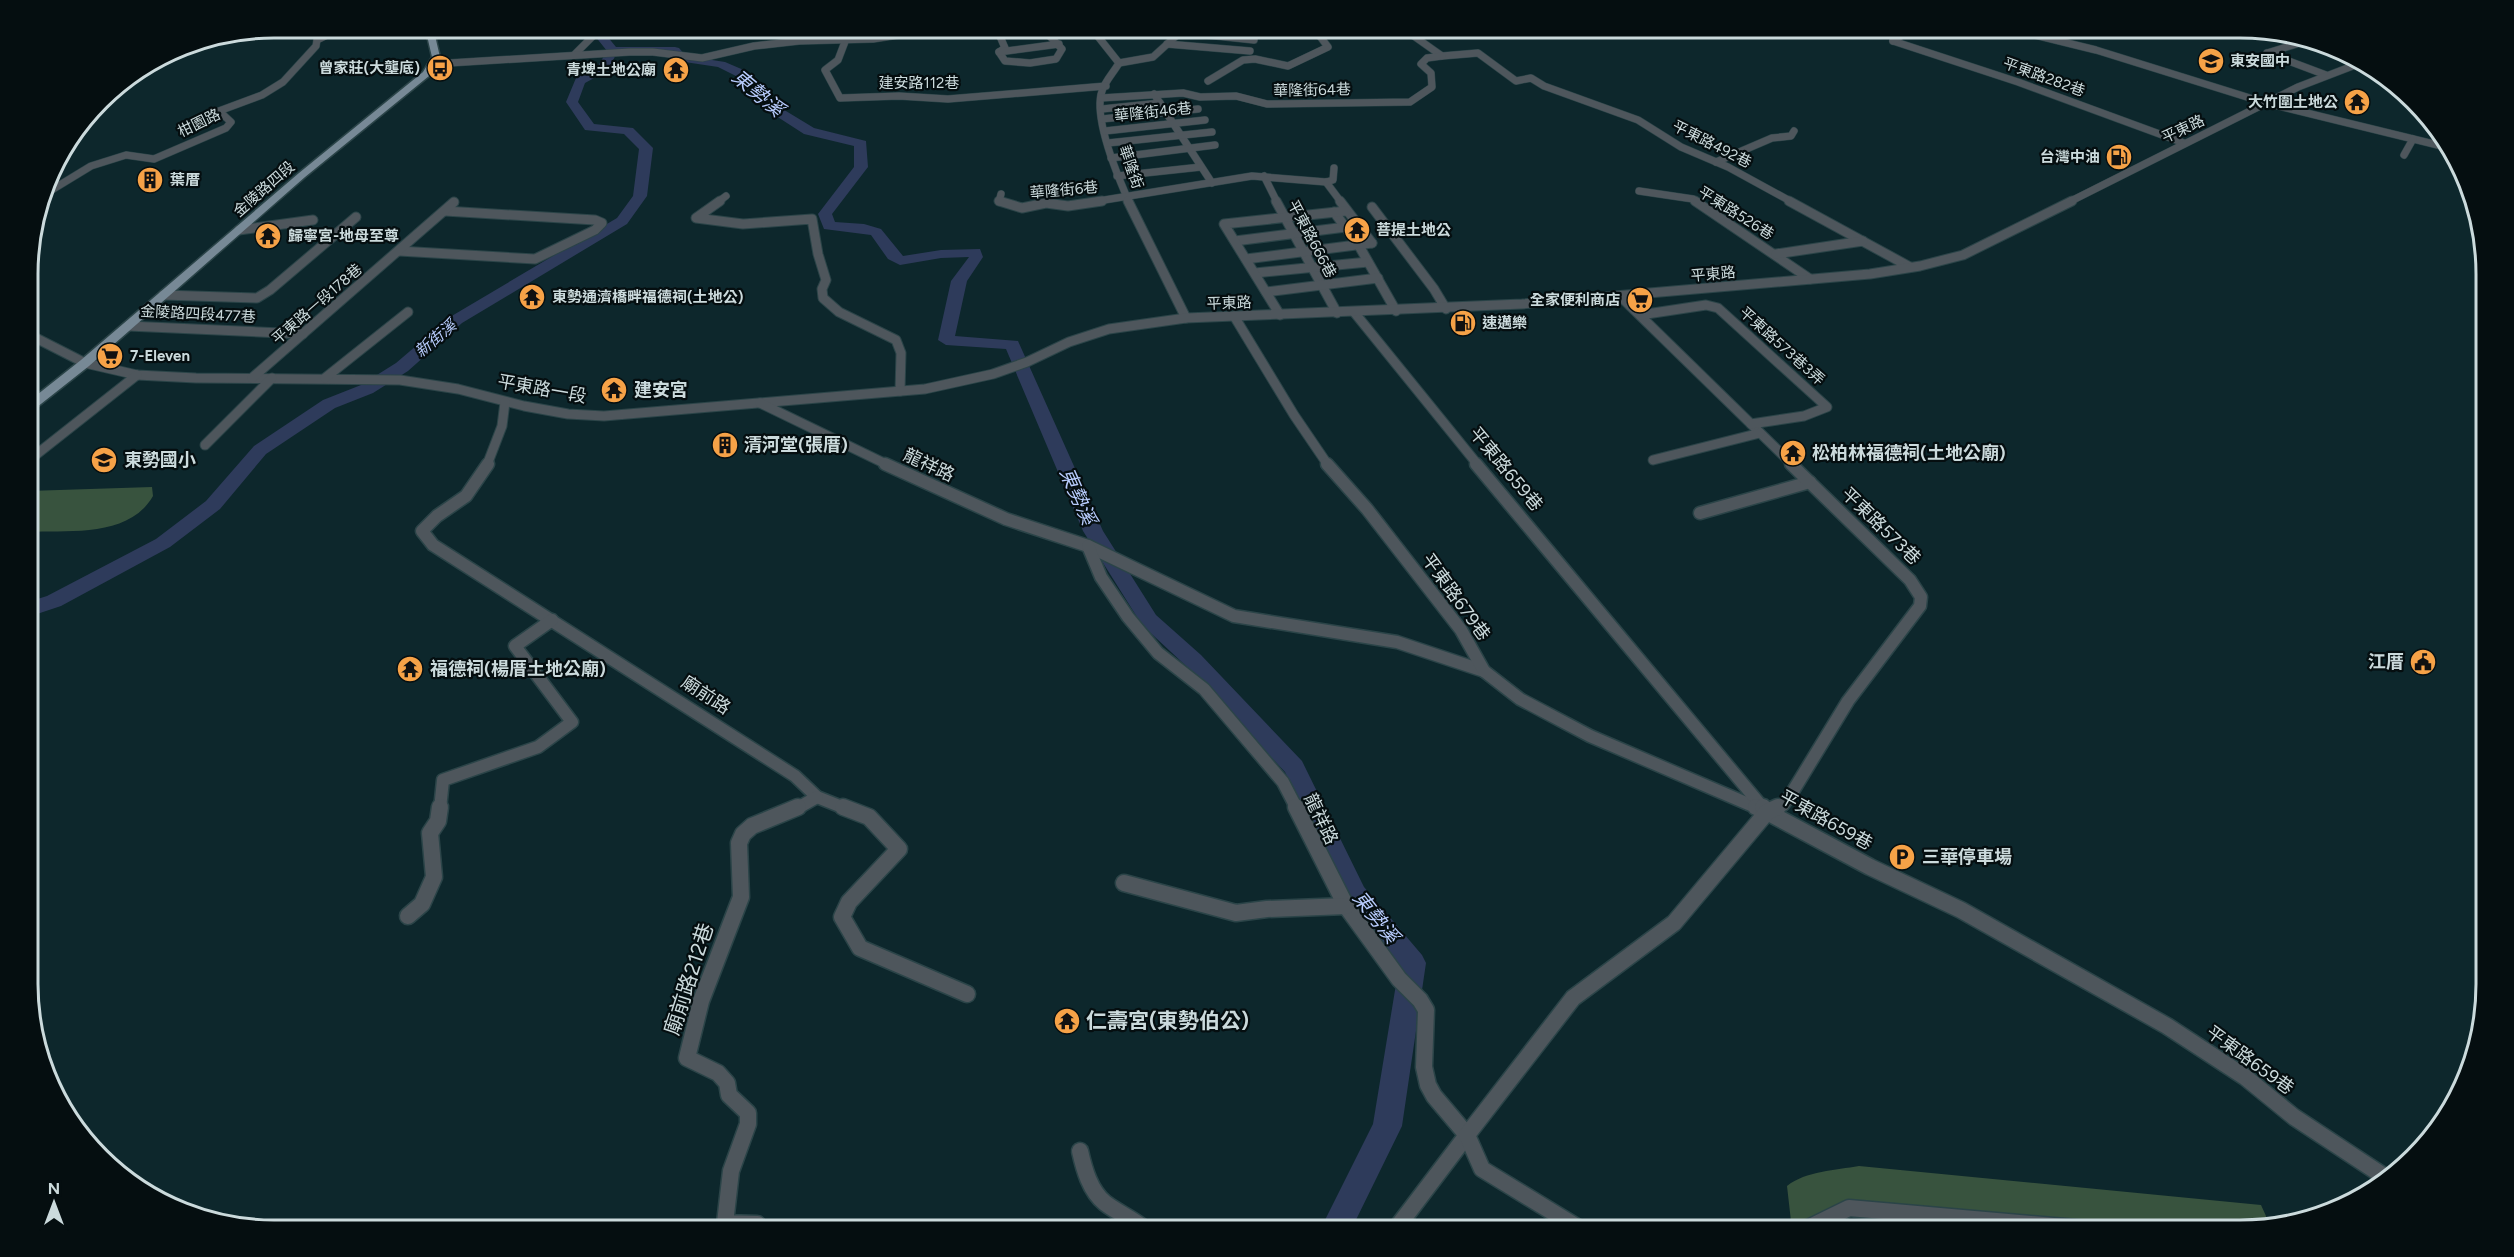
<svg xmlns="http://www.w3.org/2000/svg" width="2514" height="1257" viewBox="0 0 2514 1257" font-family="Figtree,'Noto Sans TC',sans-serif">
<style>
.green{fill:#38533e}
.lines{fill:none;stroke-linecap:round;stroke-linejoin:round}
.stream{stroke:#2e3b5b;stroke-width:5}
.river{fill:#2e3b5b;fill-rule:evenodd}
.minor-far3-casing{stroke:#2b4448;stroke-width:8}
.minor-far2-casing{stroke:#2b4448;stroke-width:11}
.minor-far1-casing{stroke:#2b4448;stroke-width:15}
.minor-casing{stroke:#2b4448;stroke-width:19}
.major-casing{stroke:#2b4448;stroke-width:3}
.minor-far3{stroke:#4e565c;stroke-width:7}
.minor-far2{stroke:#4e565c;stroke-width:9}
.minor-far1{stroke:#4e565c;stroke-width:12}
.minor{stroke:#4e565c;stroke-width:16}
.major{fill:#778996;fill-rule:evenodd}
.labels{text-anchor:middle;stroke-width:4.5;stroke-linejoin:round;paint-order:stroke}
.far-poi-label{font-size:15px;font-weight:bold;fill:#cbdadc;stroke:#050e10;text-anchor:start}
.far-street-label{font-size:15px;fill:#cbdadc;stroke:#050e10}
.far-water-label{font-size:16px;font-style:italic;fill:#b8ccfd;stroke:#050e10}
.street-label{font-size:18px;fill:#cbdadc;stroke:#050e10}
.poi-label{font-size:18px;font-weight:bold;fill:#cbdadc;stroke:#050e10;text-anchor:start}
.water-label{font-size:20px;font-style:italic;fill:#b8ccfd;stroke:#050e10}
.near-street-label{font-size:21px;fill:#cbdadc;stroke:#050e10}
.near-poi-label{font-size:21px;font-weight:bold;fill:#cbdadc;stroke:#050e10;text-anchor:start}
.rim{fill:none;stroke:#cbdadc;stroke-width:3}
</style>
<rect width="100%" height="100%" fill="#0d272c"/>
<g class="green">
<path d="M 152,487 L 153,496 C 129,538 69,530 28,532 L 28,491 Z"/>
<path d="M 1859,1166 L 2261,1205 L 2271,1227 L 2256,1229 L 2158,1230 L 1859,1203 L 1792,1230 L 1787,1186 C 1806,1171 1836,1170 1859,1166 Z"/>
</g>
<g class="lines">
<polyline class="stream" points="1843,1230 1858,1223 1927,1230"/>
<polygon class="river" points="603,27 615,27 607,36 616,47 675,47 679,48 686,56 725,62 746,71 781,108 814,128 866,141 868,167 832,214 835,222 864,224 881,229 903,256 941,250 980,249 983,257 967,281 955,336 1018,341 1103,531 1156,615 1201,655 1302,761 1364,887 1422,955 1426,963 1402,1126 1351,1230 1320,1230 1373,1124 1399,966 1346,901 1285,772 1185,665 1142,625 1083,531 1006,349 946,345 938,340 951,281 969,257 941,258 900,265 888,259 871,235 824,229 818,214 854,167 854,146 804,134 773,114 738,77 718,67 678,61 672,53 617,53 607,71 585,83 578,102 594,124 633,128 653,148 647,196 627,224 462,323 408,371 373,393 335,408 266,454 220,509 170,547 61,606 28,617 28,602 47,596 156,539 206,501 254,446 323,400 361,385 396,363 450,317 617,218 633,196 639,149 624,134 585,130 566,102 576,78 598,66 607,51 595,36"/>
<defs>
<g id="minor-far3">
<polyline points="996,27 1005,48 999,52 1005,61 1030,63 1056,59 1062,49 1041,27"/>
<path d="M 1094,27 L 1096,34 L 1119,63 C 1114,72 1105,81 1102,91 C 1093,117 1118,177 1129,202"/>
<polyline points="1401,27 1442,56 1478,53 1516,81 1531,78 1544,86 1638,120 1681,147 1728,167 1792,202"/>
<polyline points="2002,27 2096,50 2266,103 2450,148"/>
<polyline points="1179,32 1254,40"/>
<polyline points="1318,35 1378,27"/>
<polyline points="846,39 838,60 825,70 840,98 899,96 948,99 1106,86"/>
<polyline points="1893,41 2018,82 2184,143"/>
<polyline points="1893,41 1915,27"/>
<polyline points="1167,44 1250,51"/>
<polyline points="999,52 1059,44"/>
<polyline points="2267,53 2326,75"/>
<polyline points="2267,53 2303,42"/>
<polyline points="574,55 597,32 585,27"/>
<polyline points="1119,63 1153,57 1186,27"/>
<polyline points="433,64 630,52 653,52 702,58 754,46 799,41 873,39 949,27"/>
<polyline points="1208,81 1243,60 1255,59 1288,66 1328,47 1313,27"/>
<polyline points="1154,94 1212,183"/>
<polyline points="1101,98 1183,93 1200,97 1236,96 1267,104 1410,102 1432,87 1431,73 1421,64 1427,58 1442,56"/>
<polyline points="1102,109 1160,103"/>
<polyline points="1102,119 1198,109"/>
<polyline points="1105,131 1205,120"/>
<polyline points="1108,143 1212,132"/>
<polyline points="2404,155 2413,139"/>
<polyline points="1111,158 1215,145"/>
<polyline points="1716,162 1772,138 1791,136 1794,131"/>
<polyline points="1117,176 1201,167"/>
<polyline points="1264,176 1277,202"/>
<polyline points="1326,182 1341,202"/>
<polyline points="1639,191 1693,199 1697,202"/>
<polyline points="45,194 91,166 126,155 154,159 226,128 231,122 219,111 262,95 283,82 316,46 317,40 343,27"/>
<polyline points="718,202 726,196"/>
<polyline points="999,202 1001,194"/>
<polyline points="1092,202 1252,176 1326,182 1333,180 1334,168"/>
<polyline points="2069,202 2298,87 2363,62"/>
</g>
<g id="minor-far2">
<polyline points="720,201 696,218 743,224 812,219 818,254 826,280 822,289 823,298 839,312 896,340 901,353 900,391"/>
<polyline points="999,201 1022,208 1046,203 1068,206 1102,201"/>
<polyline points="1128,201 1186,318"/>
<polyline points="1276,201 1337,313"/>
<polyline points="1340,201 1372,243"/>
<polyline points="1695,201 1810,279"/>
<polyline points="1789,201 1910,267"/>
<polyline points="1372,207 1434,289 1446,309"/>
<polyline points="1334,212 1358,244 1396,311"/>
<polyline points="239,230 313,220"/>
<polyline points="1235,241 1346,227"/>
<polyline points="399,251 535,259 595,230 602,223 595,220 445,211"/>
<polyline points="1776,254 1863,241"/>
<polyline points="1246,259 1372,243"/>
<polyline points="1255,273 1368,262"/>
<polyline points="1266,292 1378,278"/>
<polyline points="163,295 257,298 270,290 356,217"/>
<polyline points="1620,296 1793,465"/>
<polyline points="1354,312 1478,465"/>
<polyline points="1280,315 1224,224 1346,211"/>
<polyline points="1640,315 1706,305 1718,308 1827,407 1804,416 1751,424"/>
<polyline points="1234,316 1294,415 1328,465"/>
<polyline points="128,326 303,334"/>
<polyline points="28,334 85,363 137,375 196,378 400,380 458,389 524,406 568,414 604,416 925,389 993,374 1027,362 1069,342 1109,329 1186,318 1522,304 1870,274 1920,266 1963,255 2072,201"/>
<polyline points="252,378 454,202"/>
<polyline points="325,378 408,312"/>
<polyline points="760,403 888,465"/>
<polyline points="205,445 272,378"/>
<polyline points="1653,460 1760,433"/>
<polyline points="28,461 137,375"/>
<polyline points="487,465 502,426 505,402"/>
</g>
<g id="minor-far1">
<polyline points="488,464 466,496 437,516 422,531 433,545 795,776 817,797 847,809"/>
<polyline points="885,464 1006,519 1088,546 1234,616 1397,642 1484,671"/>
<polyline points="1327,464 1367,509 1461,630 1484,671 1520,699 1590,736 1760,809"/>
<polyline points="1476,464 1764,809"/>
<polyline points="1700,513 1810,482"/>
<polyline points="1088,546 1101,577 1128,617 1158,653 1204,689 1283,782 1297,809"/>
<polyline points="440,809 443,780 538,747 572,722 515,646 552,620"/>
<polyline points="796,809 817,797"/>
<polyline points="1775,809 1783,805 1790,796 1848,701 1920,606 1921,597 1910,580 1791,464"/>
</g>
<g id="minor">
<polyline points="843,807 869,817 899,849 849,902 842,917 860,948 967,994"/>
<polyline points="1296,807 1346,906 1399,979 1420,1000 1426,1010 1424,1067 1428,1085 1434,1096 1467,1135 1395,1230"/>
<polyline points="1756,807 1763,810"/>
<polyline points="1763,807 1767,812 1870,867 1961,910 2167,1026 2245,1077 2294,1117 2388,1179"/>
<polyline points="1124,883 1236,913 1267,909 1346,906"/>
<polyline points="408,916 422,904 434,877 430,833 438,821 440,807"/>
<path d="M 1080,1151 C 1084,1169 1090,1191 1105,1203 C 1118,1213 1132,1218 1146,1230"/>
<polyline points="759,1230 757,1224 725,1223 731,1171 748,1124 748,1113 729,1095 727,1083 718,1073 687,1058 701,1001 741,897 739,843 743,834 752,826 798,807"/>
<polyline points="1582,1230 1482,1169 1467,1135 1573,998 1674,923 1767,812 1778,807"/>
<polyline points="1804,1230 1849,1208 2099,1230"/>
</g>
<polygon id="major" points="425,27 433,27 440,57 429,76 305,177 89,366 32,411 28,412 28,402 81,360 299,173 423,72 432,57"/>
</defs>
<use href="#minor-far3" class="minor-far3-casing"/>
<use href="#minor-far2" class="minor-far2-casing"/>
<use href="#minor-far1" class="minor-far1-casing"/>
<use href="#minor" class="minor-casing"/>
<use href="#major" class="major-casing"/>
<use href="#minor-far3" class="minor-far3"/>
<use href="#minor-far2" class="minor-far2"/>
<use href="#minor-far1" class="minor-far1"/>
<use href="#minor" class="minor"/>
<use href="#major" class="major"/>
</g>
<defs>
<symbol id="school-disc" viewBox="-11 -11 22 22"><circle r="9.5" fill="#f6a247" stroke="#050e10"/><path d="M0-5L7-2L0 1L-7-2ZM-4 1L0 2.5L4 1V4Q0 6-4 4Z" fill="#111"/></symbol>
<symbol id="bus-disc" viewBox="-11 -11 22 22"><circle r="9.5" fill="#f6a247" stroke="#050e10"/><path d="M-5-6H5V4H4V6H2V4H-2V6H-4V4H-5ZM-3.5-4V0h7V-4ZM-3.5 1.2v1.5H-2V1.2ZM2 1.2v1.5H3.5V1.2Z" fill="#111"/></symbol>
<symbol id="temple-disc" viewBox="-11 -11 22 22"><circle r="9.5" fill="#f6a247" stroke="#050e10"/><path d="M0-6L5-2H3V0L6.5 2.5H4V6H1.5V3h-3V6H-4V2.5H-6.5L-3 0V-2H-5Z" fill="#111"/></symbol>
<symbol id="fuel-disc" viewBox="-11 -11 22 22"><circle r="9.5" fill="#f6a247" stroke="#050e10"/><path d="M-5.5-6h7V0h2V4h1.3V-2.5L3-4.5l.8-.8L6-3V5H2.5V1h-1V6h-7ZM-4.2-4.7v3.2H.2V-4.7Z" fill="#111"/></symbol>
<symbol id="building-disc" viewBox="-11 -11 22 22"><circle r="9.5" fill="#f6a247" stroke="#050e10"/><path d="M-4-6H4V6H1V3H-1V6H-4ZM-2.5-4.3h1.7v1.8h-1.7ZM.8-4.3h1.7v1.8H.8ZM-2.5-1h1.7V.8h-1.7ZM.8-1h1.7V.8H.8Z" fill="#111"/></symbol>
<symbol id="supermarket-disc" viewBox="-11 -11 22 22"><circle r="9.5" fill="#f6a247" stroke="#050e10"/><path d="M-6-5.5h2.5l.6 2H6L4.5 2H-2.5L-4.4-4H-6ZM-1.5 3.2a1.3 1.3 0 1 0 .1 0ZM3 3.2a1.3 1.3 0 1 0 .1 0Z" fill="#111"/></symbol>
<symbol id="civic-disc" viewBox="-11 -11 22 22"><circle r="9.5" fill="#f6a247" stroke="#050e10"/><path d="M-.6-6.5H3V-4.5H.6V-3L4-1V1h2V6H-6V1h2V-1L-.6-3ZM-1.2 2.5V6h2.4V2.5Z" fill="#111"/></symbol>
<symbol id="parking-disc" viewBox="-11 -11 22 22"><circle r="9.5" fill="#f6a247" stroke="#050e10"/><path d="M-3.5-5.5H1a3.5 3.5 0 0 1 0 7H-1V5.5H-3.5ZM-1-3.4V-.6H.8a1.4 1.4 0 0 0 0-2.8Z" fill="#111"/></symbol>
</defs>
<g fill-rule="evenodd">
<use href="#school-disc" x="2196" y="46" width="30" height="30"/>
<use href="#bus-disc" x="425" y="53" width="30" height="30"/>
<use href="#temple-disc" x="661" y="55" width="30" height="30"/>
<use href="#temple-disc" x="2342" y="87" width="30" height="30"/>
<use href="#fuel-disc" x="2104" y="142" width="30" height="30"/>
<use href="#building-disc" x="135" y="165" width="30" height="30"/>
<use href="#temple-disc" x="1342" y="215" width="30" height="30"/>
<use href="#temple-disc" x="253" y="221" width="30" height="30"/>
<use href="#temple-disc" x="517" y="282" width="30" height="30"/>
<use href="#supermarket-disc" x="1625" y="285" width="30" height="30"/>
<use href="#fuel-disc" x="1448" y="308" width="30" height="30"/>
<use href="#supermarket-disc" x="95" y="341" width="30" height="30"/>
<use href="#temple-disc" x="599" y="375" width="30" height="30"/>
<use href="#building-disc" x="710" y="430" width="30" height="30"/>
<use href="#temple-disc" x="1778" y="438" width="30" height="30"/>
<use href="#school-disc" x="89" y="445" width="30" height="30"/>
<use href="#civic-disc" x="2408" y="647" width="30" height="30"/>
<use href="#temple-disc" x="395" y="654" width="30" height="30"/>
<use href="#parking-disc" x="1887" y="842" width="30" height="30"/>
<use href="#temple-disc" x="1052" y="1006" width="30" height="30"/>
</g>
<g class="labels">
<g class="far-poi-label">
<text x="2230" y="66">東安國中</text>
<text x="420" y="73" text-anchor="end">曾家莊(大壟底)</text>
<text x="656" y="75" text-anchor="end">青埤土地公廟</text>
<text x="2338" y="107" text-anchor="end">大竹圍土地公</text>
<text x="2100" y="162" text-anchor="end">台灣中油</text>
<text x="170" y="185">葉厝</text>
<text x="1376" y="235">菩提土地公</text>
<text x="288" y="241">歸寧宮-地母至尊</text>
<text x="552" y="302">東勢通濟橋畔福德祠(土地公)</text>
<text x="1620" y="305" text-anchor="end">全家便利商店</text>
<text x="1482" y="328">速邁樂</text>
<text x="130" y="361">7-Eleven</text>
</g>
<g class="far-street-label">
<text transform="translate(2044 77) rotate(20)" y="5">平東路282巷</text>
<text x="919" y="88">建安路112巷</text>
<text transform="translate(1312 90) rotate(-1)" y="5">華隆街64巷</text>
<text transform="translate(1153 112) rotate(-6)" y="5">華隆街46巷</text>
<text transform="translate(199 123) rotate(-26)" y="5">柑園路</text>
<text transform="translate(2183 129) rotate(-25)" y="5">平東路</text>
<text transform="translate(1712 144) rotate(27)" y="5">平東路492巷</text>
<text transform="translate(1131 167) rotate(71)" y="5">華隆街</text>
<text transform="translate(264 189) rotate(-41)" y="5">金陵路四段</text>
<text transform="translate(1064 190) rotate(-5)" y="5">華隆街6巷</text>
<text transform="translate(1736 213) rotate(32)" y="5">平東路526巷</text>
<text transform="translate(1312 239) rotate(62)" y="5">平東路666巷</text>
<text transform="translate(1713 274) rotate(-5)" y="5">平東路</text>
<text transform="translate(1229 303) rotate(-2)" y="5">平東路</text>
<text transform="translate(317 304) rotate(-41)" y="5">平東路一段178巷</text>
<text transform="translate(198 314) rotate(3)" y="5">金陵路四段477巷</text>
<text transform="translate(1782 346) rotate(42)" y="5">平東路573巷3弄</text>
</g>
<g class="far-water-label">
<text transform="translate(435 338) rotate(-40)" y="6">新街溪</text>
</g>
<g class="street-label">
<text transform="translate(542 389) rotate(10)" y="6">平東路一段</text>
<text transform="translate(929 465) rotate(25)" y="6">龍祥路</text>
<text transform="translate(1506 469) rotate(50)" y="6">平東路659巷</text>
<text transform="translate(1881 526) rotate(44)" y="6">平東路573巷</text>
<text transform="translate(1456 597) rotate(54)" y="6">平東路679巷</text>
<text transform="translate(706 695) rotate(33)" y="6">廟前路</text>
<text transform="translate(1321 819) rotate(64)" y="6">龍祥路</text>
<text transform="translate(1826 820) rotate(29)" y="6">平東路659巷</text>
<text transform="translate(2250 1060) rotate(36)" y="6">平東路659巷</text>
</g>
<g class="poi-label">
<text x="634" y="396">建安宮</text>
<text x="744" y="451">清河堂(張厝)</text>
<text x="1812" y="459">松柏林福德祠(土地公廟)</text>
<text x="124" y="466">東勢國小</text>
<text x="2404" y="668" text-anchor="end">江厝</text>
<text x="430" y="675">福德祠(楊厝土地公廟)</text>
<text x="1922" y="863">三華停車場</text>
</g>
<g class="water-label">
<text transform="translate(758 93) rotate(40)" y="7">東勢溪</text>
<text transform="translate(1078 496) rotate(66)" y="7">東勢溪</text>
<text transform="translate(1376 917) rotate(51)" y="7">東勢溪</text>
</g>
<g class="near-street-label">
<text transform="translate(689 979) rotate(-72)" y="7">廟前路212巷</text>
</g>
<g class="near-poi-label">
<text x="1086" y="1028">仁壽宮(東勢伯公)</text>
</g>
</g>
<path d="M0 0H2514V1257H0ZM274 38H2240A236 236 0 0 1 2476 274V984A236 236 0 0 1 2240 1220H274A236 236 0 0 1 38 984V274A236 236 0 0 1 274 38Z" fill="#050e10" fill-rule="evenodd"/>
<path class="rim" d="M274 38H2240A236 236 0 0 1 2476 274V984A236 236 0 0 1 2240 1220H274A236 236 0 0 1 38 984V274A236 236 0 0 1 274 38Z"/>
<g transform="translate(54 1203)" stroke="#050e10" stroke-width="4.5" paint-order="stroke">
<path d="M0-4.5L10 22L0 15L-10 22Z" fill="#cbdadc"/>
<text y="-9" font-size="16" font-weight="bold" text-anchor="middle" fill="#cbdadc">N</text>
</g>
</svg>
